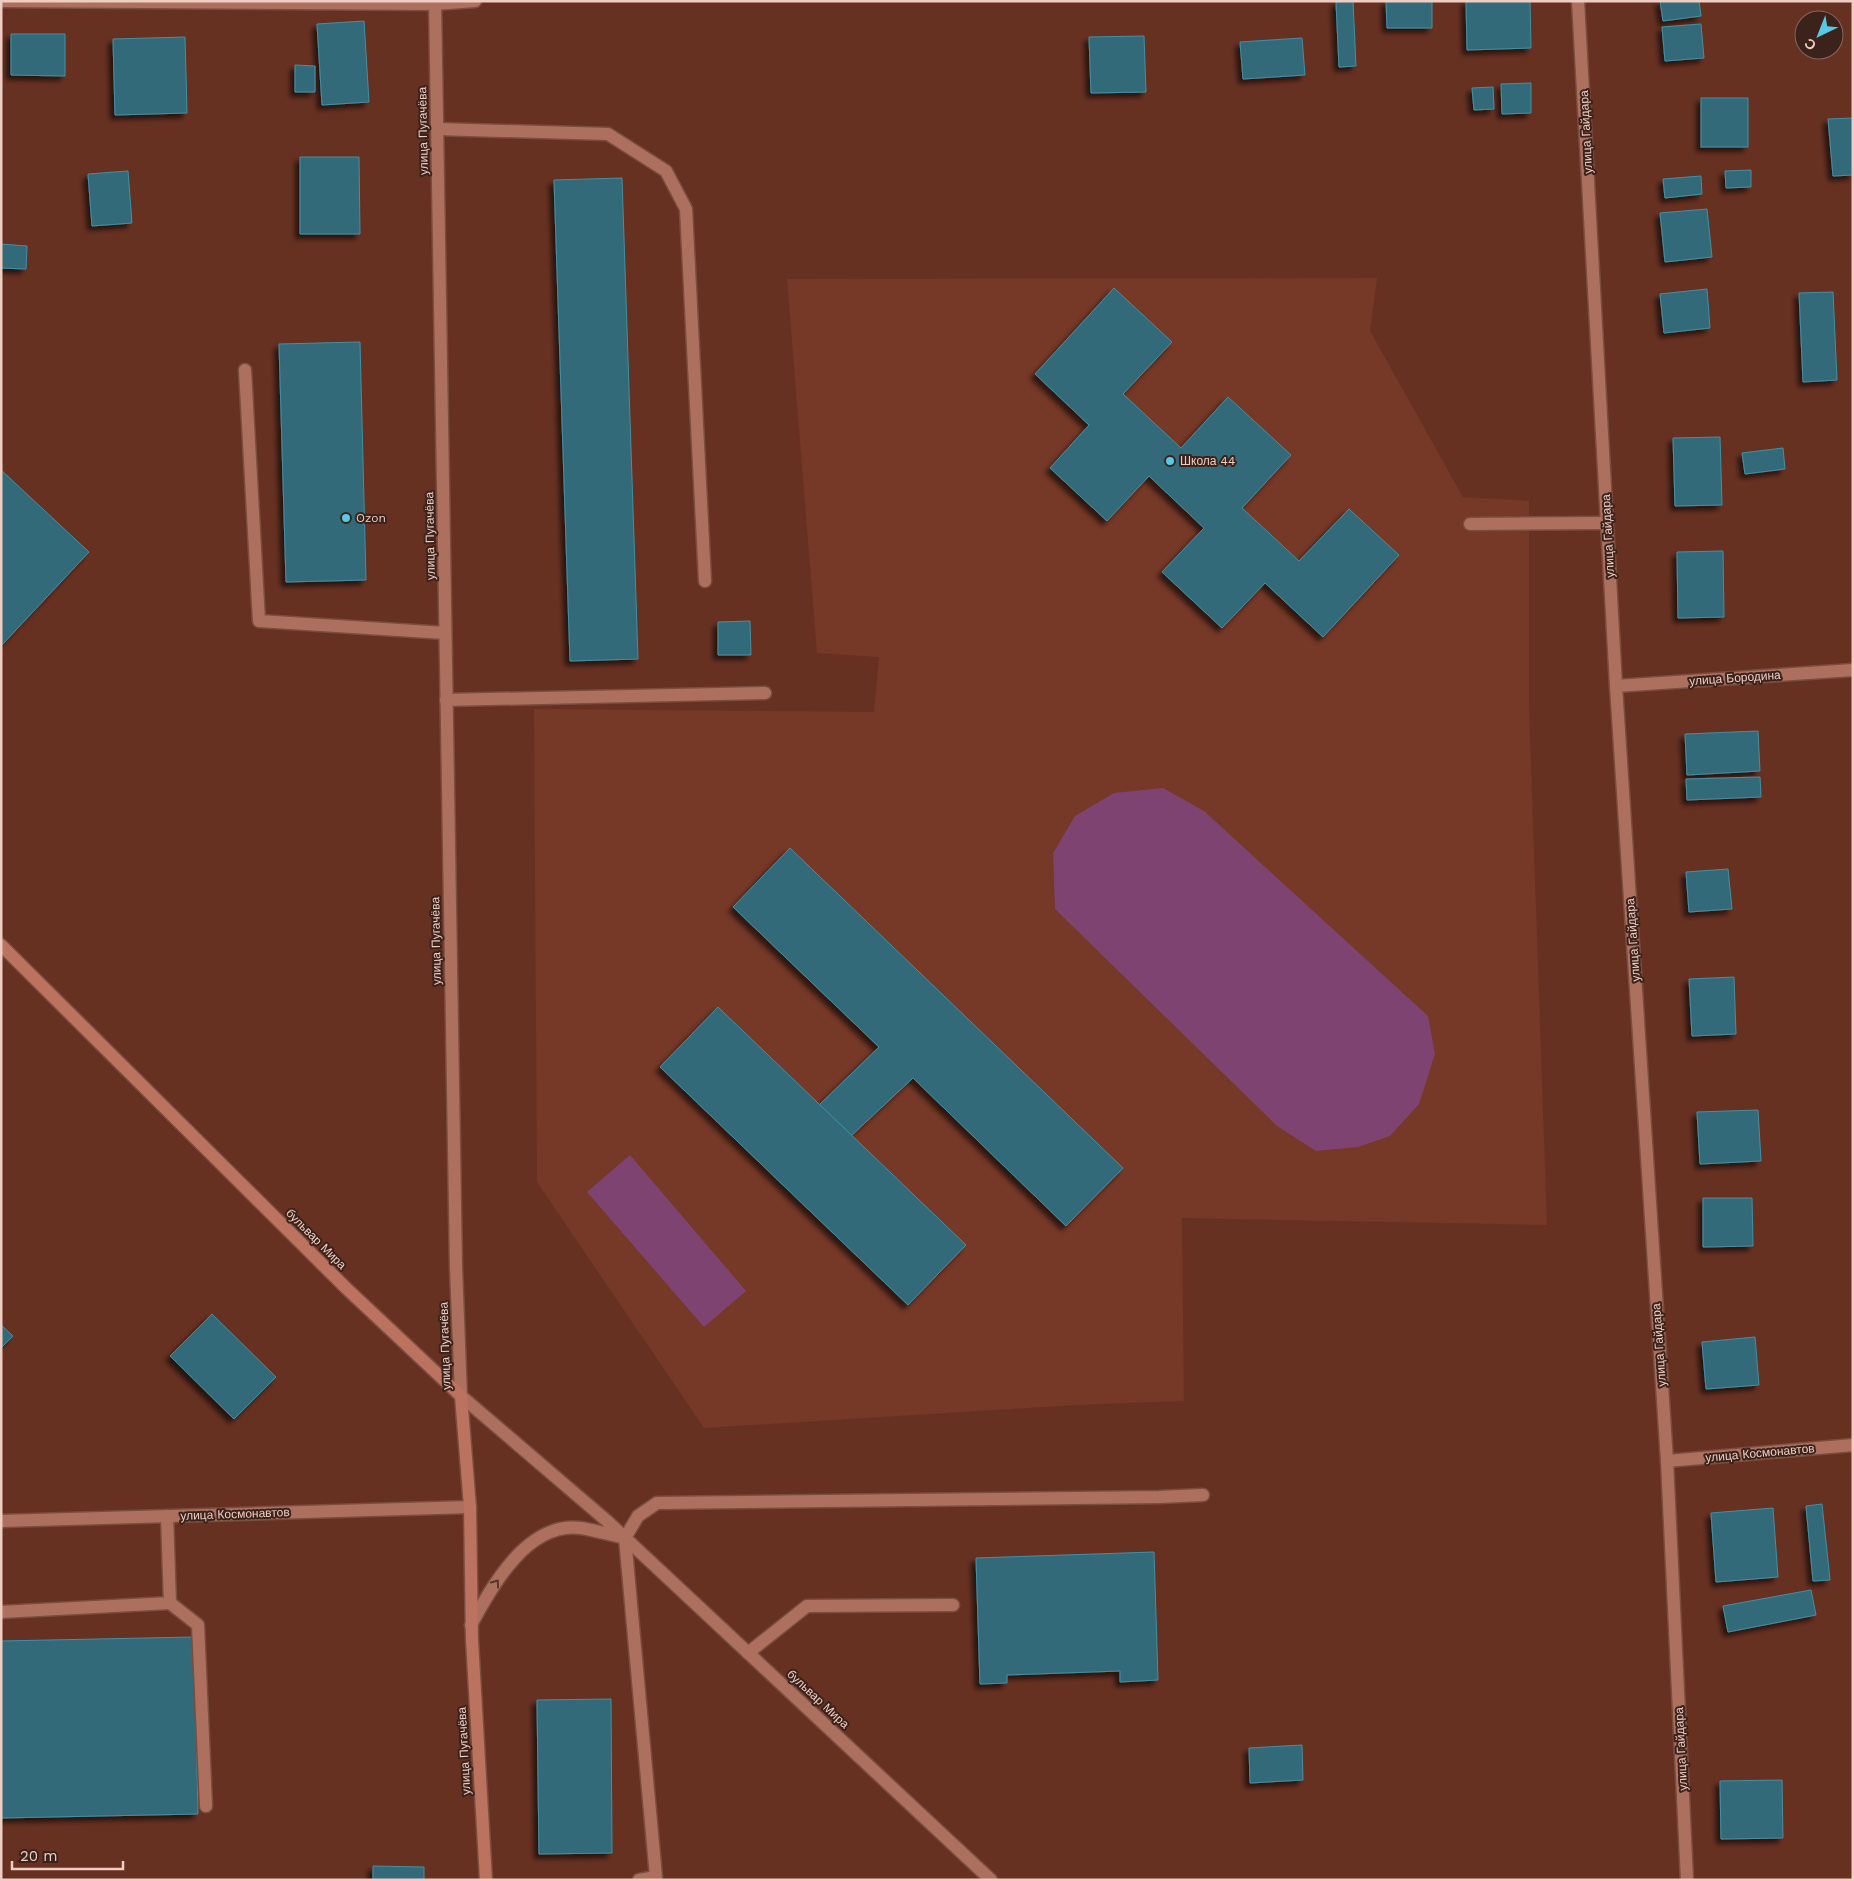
<svg xmlns="http://www.w3.org/2000/svg" width="1854" height="1881" viewBox="0 0 1854 1881" font-family="'Work Sans',sans-serif">
<style>
.built{fill:#763827}
.green{fill:#7f4371}
.building{fill:#336a79;stroke:#4290a4;filter:url(#shadow)}
.lines{fill:none;stroke-linecap:round;stroke-linejoin:round}
.minor-casing{stroke:#7b4d3f;stroke-width:15}
.major-casing{stroke:#7b4d3f;stroke-width:15}
.minor{stroke:#ad705f;stroke-width:12}
.major{stroke:#bb725e;stroke-width:12}
.oneway{stroke:#58362c}
.poi-dot{fill:#59c8e4;stroke:#3b221b;stroke-width:2}
.labels{text-anchor:middle;stroke-width:4;stroke-linejoin:round;paint-order:stroke}
.street-label{font-size:12px;fill:#efcdc3;stroke:#3b221b}
.poi-label{font-size:12px;fill:#efcdc3;stroke:#3b221b;text-anchor:start}
</style>
<defs>
<filter id="shadow"><feDropShadow dx="-4.5" dy="4.5" stdDeviation="2.5" flood-color="#0009"/></filter>
</defs>
<rect width="100%" height="100%" fill="#673122"/>
<polygon class="built" points="1377,278 1370,331 1463,497 1529,501 1529,708 1547,1225 1182,1218 1184,1401 1075,1405 704,1428 537,1182 534,709 874,712 879,657 817,653 787,279"/>
<g class="green">
<polygon points="1163,788 1204,811 1428,1016 1435,1054 1419,1104 1390,1136 1358,1147 1316,1151 1277,1126 1055,909 1053,853 1075,816 1114,793"/>
<polygon points="630,1155 746,1291 704,1327 587,1192"/>
</g>
<g class="building">
<polygon points="1353,1 1356,66 1339,67 1336,2"/>
<polygon points="1386,1 1432,1 1432,28 1387,28"/>
<polygon points="1466,1 1530,1 1531,48 1467,50"/>
<polygon points="1660,1 1699,1 1701,16 1663,21"/>
<polygon points="364,21 369,102 322,105 317,24"/>
<polygon points="1701,24 1704,58 1665,61 1662,27"/>
<polygon points="11,34 65,34 65,76 11,75"/>
<polygon points="1144,36 1146,92 1091,93 1089,37"/>
<polygon points="185,37 187,113 115,115 113,39"/>
<polygon points="1302,38 1305,75 1243,79 1240,42"/>
<polygon points="295,65 315,66 315,92 295,92"/>
<polygon points="1531,83 1531,113 1502,114 1501,84"/>
<polygon points="1493,87 1494,109 1474,110 1472,88"/>
<rect x="1701" y="98" width="47" height="49"/>
<polygon points="1853,118 1853,175 1833,176 1828,119"/>
<polygon points="300,157 359,157 360,234 300,234"/>
<polygon points="1751,170 1751,187 1726,188 1725,171"/>
<polygon points="128,171 132,223 92,226 88,174"/>
<polygon points="1701,176 1702,194 1665,198 1663,179"/>
<polygon points="622,178 638,659 570,661 554,180"/>
<polygon points="1707,209 1712,257 1665,262 1660,213"/>
<polygon points="1,244 27,246 26,269 1,268"/>
<polygon points="1114,288 1172,342 1123,394 1181,448 1228,397 1291,455 1242,508 1299,561 1349,509 1399,555 1323,637 1265,583 1222,628 1162,572 1204,528 1149,476 1107,521 1050,468 1089,425 1035,374"/>
<polygon points="1707,289 1710,328 1664,333 1660,294"/>
<polygon points="1833,292 1837,380 1803,382 1799,293"/>
<polygon points="360,342 366,580 286,582 279,344"/>
<polygon points="1720,437 1722,505 1675,506 1673,438"/>
<polygon points="1783,448 1785,469 1745,474 1742,453"/>
<polygon points="1,470 89,552 1,646"/>
<polygon points="1723,551 1724,617 1678,618 1677,552"/>
<polygon points="750,621 751,655 718,655 718,622"/>
<polygon points="1758,731 1760,771 1687,775 1685,734"/>
<polygon points="1760,777 1761,797 1687,800 1686,779"/>
<polygon points="790,848 1123,1168 1066,1226 913,1078 851,1136 819,1105 879,1047 733,907"/>
<polygon points="1728,869 1732,909 1689,912 1686,872"/>
<polygon points="1734,977 1736,1034 1692,1036 1689,979"/>
<polygon points="718,1007 966,1245 908,1305 660,1067"/>
<polygon points="1758,1110 1761,1161 1700,1164 1697,1112"/>
<polygon points="1703,1198 1752,1198 1753,1246 1703,1247"/>
<polygon points="212,1314 276,1377 234,1419 170,1356"/>
<polygon points="1,1325 13,1336 1,1348"/>
<polygon points="1755,1337 1759,1385 1706,1389 1702,1342"/>
<polygon points="1822,1504 1830,1580 1813,1581 1806,1506"/>
<polygon points="1773,1508 1778,1577 1716,1582 1711,1513"/>
<polygon points="1154,1552 1158,1680 1120,1682 1120,1671 1007,1675 1007,1683 980,1684 976,1558"/>
<polygon points="1811,1590 1816,1615 1728,1632 1723,1606"/>
<polygon points="194,1637 198,1814 1,1818 1,1641"/>
<polygon points="611,1699 612,1853 539,1854 537,1700"/>
<polygon points="1302,1745 1303,1780 1250,1783 1249,1748"/>
<polygon points="1782,1780 1783,1838 1721,1839 1720,1781"/>
<polygon points="373,1866 424,1867 424,1880 373,1880"/>
</g>
<g class="lines">
<defs>
<g id="minor">
<polyline points="1,1 435,4 475,1"/>
<polyline points="435,1 456,1267 461,1396 607,1521 991,1880"/>
<polyline points="1578,1 1616,686 1667,1461 1687,1880"/>
<polyline points="437,129 608,134 666,171 686,209 705,581"/>
<polyline points="245,370 259,621 445,633"/>
<polyline points="1470,524 1607,523"/>
<polyline points="1616,686 1853,670"/>
<polyline points="446,700 765,693"/>
<polyline points="1667,1461 1853,1445"/>
<polyline points="1,1521 470,1507"/>
<polyline points="170,1603 198,1625 206,1806"/>
<polyline points="1,1612 170,1603 167,1516"/>
<path d="M 471,1625 C 492,1586 527,1522 580,1528 C 595,1530 611,1535 625,1538"/>
<polyline points="748,1653 807,1606 953,1605"/>
<polyline points="639,1880 656,1877 625,1538 638,1516 657,1503 1159,1497 1203,1495"/>
</g>
<polyline id="major" points="1,945 346,1288 461,1396 470,1507 472,1640 486,1880"/>
</defs>
<use href="#minor" class="minor-casing"/>
<use href="#major" class="major-casing"/>
<use href="#minor" class="minor"/>
<use href="#major" class="major"/>
</g>
<defs><path id="oneway-chevron" d="M-2-3.5L2.5 0L-2 3.5" fill="none" stroke-width="1.6" stroke-linecap="round" stroke-linejoin="round" transform="scale(1.25)"/></defs>
<use class="oneway" href="#oneway-chevron" transform="translate(496 1583) rotate(-54)"/>
<g class="poi-dot">
<circle cx="1170" cy="461" r="5"/>
<circle cx="346" cy="518" r="5"/>
</g>
<g class="labels">
<g class="street-label">
<text transform="translate(423 131) rotate(-91)" y="4">улица Пугачёва</text>
<text transform="translate(1586 132) rotate(-93)" y="4">улица Гайдара</text>
<text transform="translate(430 536) rotate(-91)" y="4">улица Пугачёва</text>
<text transform="translate(1608 536) rotate(-93)" y="4">улица Гайдара</text>
<text transform="translate(1735 678) rotate(-4)" y="4">улица Бородина</text>
<text transform="translate(1633 940) rotate(-94)" y="4">улица Гайдара</text>
<text transform="translate(436 941) rotate(-91)" y="4">улица Пугачёва</text>
<text transform="translate(316 1239) rotate(45)" y="4">бульвар Мира</text>
<text transform="translate(1659 1345) rotate(-94)" y="4">улица Гайдара</text>
<text transform="translate(445 1346) rotate(-92)" y="4">улица Пугачёва</text>
<text transform="translate(1760 1453) rotate(-5)" y="4">улица Космонавтов</text>
<text transform="translate(235 1514) rotate(-2)" y="4">улица Космонавтов</text>
<text transform="translate(818 1699) rotate(43)" y="4">бульвар Мира</text>
<text transform="translate(1681 1749) rotate(-93)" y="4">улица Гайдара</text>
<text transform="translate(464 1751) rotate(-93)" y="4">улица Пугачёва</text>
</g>
<g class="poi-label">
<text x="1180" y="465">Школа 44</text>
<text x="356" y="522">Ozon</text>
</g>
</g>
<rect width="1854" height="1881" fill="none" stroke="#efcdc3" stroke-width="5"/>
<g transform="translate(1819 35) rotate(223)"><circle r="24" fill="#3b221b" stroke="#83665e"/>
<path d="M0-4L9 19L0 12L-9 19Z" fill="#59c8e4"/>
<text y="-8" font-size="14" font-weight="bold" text-anchor="middle" fill="#efcdc3">С</text>
</g>
<path d="M12 1861v8h111v-8" fill="none" stroke="#efcdc3" stroke-width="2.5"/>
<text x="20" y="1861" font-size="15" fill="#efcdc3" stroke="#3b221b" stroke-width="4" paint-order="stroke">20 m</text>
</svg>
